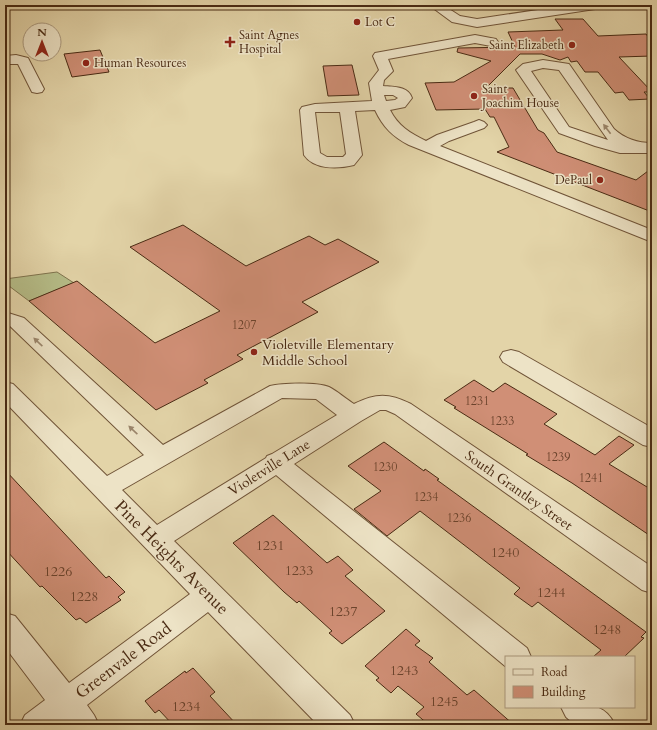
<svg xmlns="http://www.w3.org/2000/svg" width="657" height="730" viewBox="0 0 657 730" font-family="Cardo,serif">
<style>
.green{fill:#b5bc87;stroke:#7f734d}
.building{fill:#d08f76;stroke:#492a13}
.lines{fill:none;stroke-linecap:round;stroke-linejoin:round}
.minor-casing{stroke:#705438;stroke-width:2}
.minor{fill:#ede3c6;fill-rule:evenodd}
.oneway{fill:#9b866c}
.poi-dot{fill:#8f2418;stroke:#ede3c6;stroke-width:1.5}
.labels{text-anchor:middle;stroke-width:3;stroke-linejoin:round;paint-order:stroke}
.far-poi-label{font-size:12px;fill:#492a13;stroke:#ede3c6;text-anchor:start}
.number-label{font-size:12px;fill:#6b432c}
.poi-label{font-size:14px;fill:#492a13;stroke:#ede3c6;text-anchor:start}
.street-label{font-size:14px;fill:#492a13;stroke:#ede3c6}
.near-number-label{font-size:14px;fill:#6b432c}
.near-street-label{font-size:17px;fill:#492a13;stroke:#ede3c6}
</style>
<rect width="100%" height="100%" fill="#e3d4a8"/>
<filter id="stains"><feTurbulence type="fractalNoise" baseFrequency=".005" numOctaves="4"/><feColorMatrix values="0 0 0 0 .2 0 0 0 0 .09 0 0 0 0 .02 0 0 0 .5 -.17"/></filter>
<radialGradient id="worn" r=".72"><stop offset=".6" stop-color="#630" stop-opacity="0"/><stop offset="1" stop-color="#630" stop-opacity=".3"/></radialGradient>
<polygon class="green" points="57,272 74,283 29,301 5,283 5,279"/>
<g class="building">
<polygon points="555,19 583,19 598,36 646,34 652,42 652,56 619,57 652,92 644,92 650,99 629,100 623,92 615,93 598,72 585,72 577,61 571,62 568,57 560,60 542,54 520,54 486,88 513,88 538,130 544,133 557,152 636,180 652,168 652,212 497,152 509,147 494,117 490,117 485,109 436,110 425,83 454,82 491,61 457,52 458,48 515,47 508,32 563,30"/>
<polygon points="100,50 109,72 72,77 64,54"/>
<polygon points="352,65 359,95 328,96 323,66"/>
<polygon points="183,225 246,266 309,236 325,245 338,239 379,262 302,302 318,312 237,355 243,359 204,380 208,383 156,410 29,301 77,281 155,343 220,311 130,247"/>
<polygon points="474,380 493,392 505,383 557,414 544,424 595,455 619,436 634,445 609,464 652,490 652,537 572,483 526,455 528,454 454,408 456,407 444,400"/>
<polygon points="384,442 424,471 425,469 439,479 437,480 646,632 641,637 644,638 624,657 593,657 601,650 538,602 532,607 514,594 520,588 420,511 387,536 354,509 381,491 348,466"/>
<polygon points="5,470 106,578 109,576 125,592 118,597 121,600 86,623 80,618 76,620 42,586 40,587 5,549"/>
<polygon points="273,515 327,563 338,556 353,570 345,576 385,611 342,644 329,633 332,631 299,601 297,603 284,592 233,543"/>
<polygon points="406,629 420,641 415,645 433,658 429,662 467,695 474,690 514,725 429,725 416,714 424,707 398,686 391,693 376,680 379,678 365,666"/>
<polygon points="193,668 215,692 210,696 237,725 173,725 159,710 155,713 145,701 185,671 186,673"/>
</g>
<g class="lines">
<defs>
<g id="minor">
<polygon points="429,5 443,5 460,16 477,19 571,5 601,5 599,8 595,9 477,27 452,22"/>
<path d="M 475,35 L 496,39 L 498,42 L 496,45 L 491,46 L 475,43 L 388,59 L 393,71 L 384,80 L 383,86 C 394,87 408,86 412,98 L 405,107 L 390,110 C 398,126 410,133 426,141 L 437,135 L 474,122 L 479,120 L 484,122 L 487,125 L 484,128 L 449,141 L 440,146 L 652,230 L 652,242 L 409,145 C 393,137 383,127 375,110 L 355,111 L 362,155 L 354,165 C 338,169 314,170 304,155 L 300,110 L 302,107 L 315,104 L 372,101 L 369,83 L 379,70 L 373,56 L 375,53 ZM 384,95 L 393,95 L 398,98 L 395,100 L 386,101 ZM 315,112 L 340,112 L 346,154 L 343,157 L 327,157 L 320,153 Z"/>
<polygon points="16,55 28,58 44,89 42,92 37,93 32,92 18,64 5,64 5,56"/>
<path d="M 543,60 L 569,64 L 614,129 C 625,139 638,143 652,143 L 652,153 L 620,153 L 595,146 L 559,133 L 516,70 L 523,64 ZM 543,68 L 559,70 L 608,140 L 569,127 L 531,71 Z"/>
<path d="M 5,312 L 24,318 L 163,445 L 270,386 C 281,383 318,382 329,387 C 337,391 346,399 354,404 C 376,393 389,393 411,404 L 652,567 L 652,593 L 642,590 L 395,414 L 386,410 L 380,410 L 361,421 L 294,464 L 527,648 L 531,657 L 506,657 L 505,666 L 276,475 L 174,541 L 350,715 L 355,725 L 318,725 L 208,612 L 87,705 L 94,715 L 99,725 L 64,725 L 63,724 L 61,725 L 20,725 L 25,715 L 45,700 L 5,647 L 5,613 L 15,616 L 69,683 L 190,594 L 5,402 L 5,382 L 13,384 L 107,476 L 144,455 L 10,326 L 5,325 ZM 282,398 L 316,399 L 337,415 L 272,454 L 267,456 L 266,458 L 157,525 L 122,490 Z"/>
<polygon points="511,350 519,352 652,428 652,447 643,445 503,362 500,357 503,352"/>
<path d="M 561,707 C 586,707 603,700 615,725 L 575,725 L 566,717 Z"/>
</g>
</defs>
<use href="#minor" class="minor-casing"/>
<use href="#minor" class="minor"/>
</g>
<defs><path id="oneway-solid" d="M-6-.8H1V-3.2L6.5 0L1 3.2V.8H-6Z"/></defs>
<g class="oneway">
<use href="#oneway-solid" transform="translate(607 129) rotate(-127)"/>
<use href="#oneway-solid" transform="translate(38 342) rotate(-137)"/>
<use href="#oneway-solid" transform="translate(133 430) rotate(-137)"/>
</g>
<g class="poi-dot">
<circle cx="357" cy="22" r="4"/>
<path d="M228 36h4v4h4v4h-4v4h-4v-4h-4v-4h4z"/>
<circle cx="572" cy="45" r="4"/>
<circle cx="86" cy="63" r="4"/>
<circle cx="474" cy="96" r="4"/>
<circle cx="600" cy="180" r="4"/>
<circle cx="254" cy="352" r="4"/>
</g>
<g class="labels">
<g class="far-poi-label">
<text x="365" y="26">Lot C</text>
<text x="239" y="39">Saint Agnes<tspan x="239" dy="14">Hospital</tspan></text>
<text x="564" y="49" text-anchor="end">Saint Elizabeth</text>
<text x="94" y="67">Human Resources</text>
<text x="482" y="93">Saint<tspan x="482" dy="14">Joachim House</tspan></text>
<text x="592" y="184" text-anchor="end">DePaul</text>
</g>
<g class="number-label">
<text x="244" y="329">1207</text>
<text x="477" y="405">1231</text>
<text x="502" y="425">1233</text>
<text x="558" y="461">1239</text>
<text x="385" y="471">1230</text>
<text x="591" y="482">1241</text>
<text x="426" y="501">1234</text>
<text x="459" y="522">1236</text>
</g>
<g class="poi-label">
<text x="262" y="349">Violetville Elementary<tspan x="262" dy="16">Middle School</tspan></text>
</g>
<g class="street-label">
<text transform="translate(269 467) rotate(-32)" y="5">Violetville Lane</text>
<text transform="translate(519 490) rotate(35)" y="5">South Grantley Street</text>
</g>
<g class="near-number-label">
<text x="270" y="550">1231</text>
<text x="505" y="557">1240</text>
<text x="299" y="575">1233</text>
<text x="58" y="576">1226</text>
<text x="551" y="597">1244</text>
<text x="84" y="601">1228</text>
<text x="343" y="616">1237</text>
<text x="607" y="634">1248</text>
<text x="404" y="675">1243</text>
<text x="444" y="706">1245</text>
<text x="186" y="711">1234</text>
</g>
<g class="near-street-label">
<text transform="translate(172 557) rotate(45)" y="6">Pine Heights Avenue</text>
<text transform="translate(123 660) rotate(-37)" y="6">Greenvale Road</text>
</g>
</g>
<rect width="657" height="730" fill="none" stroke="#e3d4a8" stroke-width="20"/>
<rect x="6" y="6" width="645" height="718" fill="none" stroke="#492a13" stroke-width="2"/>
<rect x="10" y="10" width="637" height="710" fill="none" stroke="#492a13"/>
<rect x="505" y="656" width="130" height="52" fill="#ede3c6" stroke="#ab997e"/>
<rect x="513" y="669" width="20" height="6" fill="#ede3c6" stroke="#ab997e"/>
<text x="541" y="676" font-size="12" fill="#492a13">Road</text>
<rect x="513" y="686" width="20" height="12" fill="#d08f76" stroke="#ab997e"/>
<text x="541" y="696" font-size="12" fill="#492a13">Building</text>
<g transform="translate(42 42)"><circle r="19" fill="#ede3c6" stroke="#ab997e"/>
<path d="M0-3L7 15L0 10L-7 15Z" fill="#8f2418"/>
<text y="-6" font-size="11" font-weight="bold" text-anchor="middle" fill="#492a13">N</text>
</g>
<rect width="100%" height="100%" filter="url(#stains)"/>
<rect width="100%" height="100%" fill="url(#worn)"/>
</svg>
